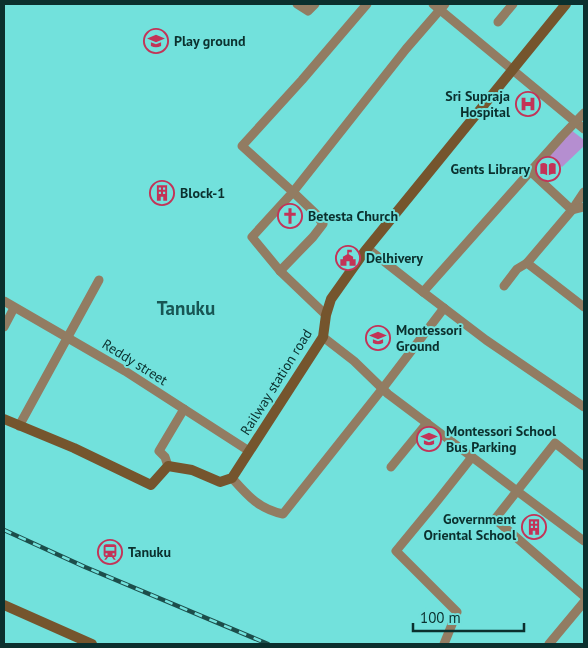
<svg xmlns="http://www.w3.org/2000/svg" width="588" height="648" viewBox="0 0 588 648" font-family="'PT Sans',sans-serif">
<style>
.green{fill:#b58ed0}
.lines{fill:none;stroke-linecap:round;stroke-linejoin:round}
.street{stroke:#927c62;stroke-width:9}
.secondary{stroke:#75552d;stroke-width:10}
.rail-casing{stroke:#1c4e4b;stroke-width:4.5}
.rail{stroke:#72e1dc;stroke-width:2.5;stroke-dasharray:8;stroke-linecap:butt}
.labels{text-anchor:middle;stroke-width:4;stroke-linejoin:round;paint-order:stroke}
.poi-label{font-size:14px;font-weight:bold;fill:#0b302e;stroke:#72e1dc;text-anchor:start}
.street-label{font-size:14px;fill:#0b302e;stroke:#72e1dc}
.district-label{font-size:19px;font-weight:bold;fill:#185654;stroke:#72e1dc}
</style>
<rect width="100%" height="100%" fill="#72e1dc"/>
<polygon class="green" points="571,130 584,140 584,146 562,167 549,156"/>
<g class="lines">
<g class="street">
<polyline points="297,4 308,11 315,4"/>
<polyline points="433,4 584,129"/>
<polyline points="498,22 513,4"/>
<polyline points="530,171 572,210 527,263 584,307"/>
<polyline points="572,210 584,192"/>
<polyline points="572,210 584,207"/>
<polyline points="367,248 423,292 562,136 584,113"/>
<polyline points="280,271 313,237 323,224 315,213 293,192 406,49 445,4"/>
<polyline points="504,286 517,269 527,263"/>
<polyline points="423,292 486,340 584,407"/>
<polyline points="4,301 125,371 249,451"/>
<polyline points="326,315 280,271 252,237 293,192 242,146 302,80 367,4"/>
<polyline points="4,327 14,308"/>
<polyline points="323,337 354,361 388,394 472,457"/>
<polyline points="19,426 99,280"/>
<polyline points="168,466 165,457 159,451 184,409"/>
<polyline points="584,466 555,443 517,491 584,541"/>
<polyline points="391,467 427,423"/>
<path d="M 232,478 C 248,496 259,509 283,514 L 383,388 L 444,308"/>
<polyline points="444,644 457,612 396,551 438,500 472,457 517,491 495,519 584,596"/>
<polyline points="549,644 584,602"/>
</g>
<g class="secondary">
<polyline points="4,419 74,448 151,485 168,466 192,470 220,482 232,478 323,337 326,315 331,299 365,251 566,4"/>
<polyline points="4,605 92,644"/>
</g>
<defs>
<polyline id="rail" points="4,530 85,567 268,644"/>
</defs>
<use href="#rail" class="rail-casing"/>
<use href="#rail" class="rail"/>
</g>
<defs>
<symbol id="university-ring" viewBox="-11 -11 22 22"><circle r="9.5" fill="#72e1dc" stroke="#c33357" stroke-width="1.5"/><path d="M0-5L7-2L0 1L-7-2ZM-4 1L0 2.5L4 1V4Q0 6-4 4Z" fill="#c33357"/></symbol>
<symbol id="hospital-ring" viewBox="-11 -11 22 22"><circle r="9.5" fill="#72e1dc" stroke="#c33357" stroke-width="1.5"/><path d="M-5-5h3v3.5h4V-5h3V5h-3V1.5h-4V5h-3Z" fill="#c33357"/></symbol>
<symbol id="library-ring" viewBox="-11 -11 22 22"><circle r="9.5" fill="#72e1dc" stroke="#c33357" stroke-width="1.5"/><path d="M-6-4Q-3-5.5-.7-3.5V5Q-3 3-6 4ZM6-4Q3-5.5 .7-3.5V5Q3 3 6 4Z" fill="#c33357"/></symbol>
<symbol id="building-ring" viewBox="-11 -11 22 22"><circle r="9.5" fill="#72e1dc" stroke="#c33357" stroke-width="1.5"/><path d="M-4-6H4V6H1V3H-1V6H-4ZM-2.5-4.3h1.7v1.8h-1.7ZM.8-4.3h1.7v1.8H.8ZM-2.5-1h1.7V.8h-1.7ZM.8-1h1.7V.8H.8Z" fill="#c33357"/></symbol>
<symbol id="church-ring" viewBox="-11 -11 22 22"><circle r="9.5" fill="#72e1dc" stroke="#c33357" stroke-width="1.5"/><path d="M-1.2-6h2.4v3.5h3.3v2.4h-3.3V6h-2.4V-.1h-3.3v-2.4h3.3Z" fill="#c33357"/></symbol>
<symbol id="civic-ring" viewBox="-11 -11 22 22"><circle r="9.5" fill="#72e1dc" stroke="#c33357" stroke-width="1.5"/><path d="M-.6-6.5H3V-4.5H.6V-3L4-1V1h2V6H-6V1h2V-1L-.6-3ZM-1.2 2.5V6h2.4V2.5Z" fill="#c33357"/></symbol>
<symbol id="school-ring" viewBox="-11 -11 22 22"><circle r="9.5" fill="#72e1dc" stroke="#c33357" stroke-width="1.5"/><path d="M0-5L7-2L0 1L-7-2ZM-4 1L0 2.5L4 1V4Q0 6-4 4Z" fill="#c33357"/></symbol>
<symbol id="station-ring" viewBox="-11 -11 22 22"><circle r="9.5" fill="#72e1dc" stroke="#c33357" stroke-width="1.5"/><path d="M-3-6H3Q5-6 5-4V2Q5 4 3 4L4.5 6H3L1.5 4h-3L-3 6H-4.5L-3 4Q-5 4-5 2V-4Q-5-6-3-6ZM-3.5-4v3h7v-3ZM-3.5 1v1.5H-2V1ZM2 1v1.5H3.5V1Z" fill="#c33357"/></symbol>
</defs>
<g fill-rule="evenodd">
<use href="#university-ring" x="142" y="27" width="28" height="28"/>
<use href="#hospital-ring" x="514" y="90" width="28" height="28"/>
<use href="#library-ring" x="534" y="155" width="28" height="28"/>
<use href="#building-ring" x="148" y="179" width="28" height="28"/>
<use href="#church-ring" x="276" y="202" width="28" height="28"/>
<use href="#civic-ring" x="334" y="244" width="28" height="28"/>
<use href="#school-ring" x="364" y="324" width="28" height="28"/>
<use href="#school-ring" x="415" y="425" width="28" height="28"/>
<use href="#building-ring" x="520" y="513" width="28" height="28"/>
<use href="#station-ring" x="96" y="538" width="28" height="28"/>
</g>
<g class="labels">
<g class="poi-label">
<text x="174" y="46">Play ground</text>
<text x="510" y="101" text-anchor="end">Sri Supraja<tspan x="510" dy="16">Hospital</tspan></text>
<text x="530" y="174" text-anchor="end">Gents Library</text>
<text x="180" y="198">Block-1</text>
<text x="308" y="221">Betesta Church</text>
<text x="366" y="263">Delhivery</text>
<text x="396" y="335">Montessori<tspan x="396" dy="16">Ground</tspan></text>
<text x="446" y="436">Montessori School<tspan x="446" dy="16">Bus Parking</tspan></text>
<text x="516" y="524" text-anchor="end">Government<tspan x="516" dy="16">Oriental School</tspan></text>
<text x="128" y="557">Tanuku</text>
</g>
<g class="street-label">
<text transform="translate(135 362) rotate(32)" y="5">Reddy street</text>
<text transform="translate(276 382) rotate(-58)" y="5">Railway station road</text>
</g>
<g class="district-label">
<text x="186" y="315">Tanuku</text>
</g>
</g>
<rect width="588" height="648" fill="none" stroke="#0b302e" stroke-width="10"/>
<path d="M413 623v8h111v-8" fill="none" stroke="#0b302e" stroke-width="2.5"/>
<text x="420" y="623" font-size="15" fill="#0b302e" stroke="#72e1dc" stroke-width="4" paint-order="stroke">100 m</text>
</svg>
